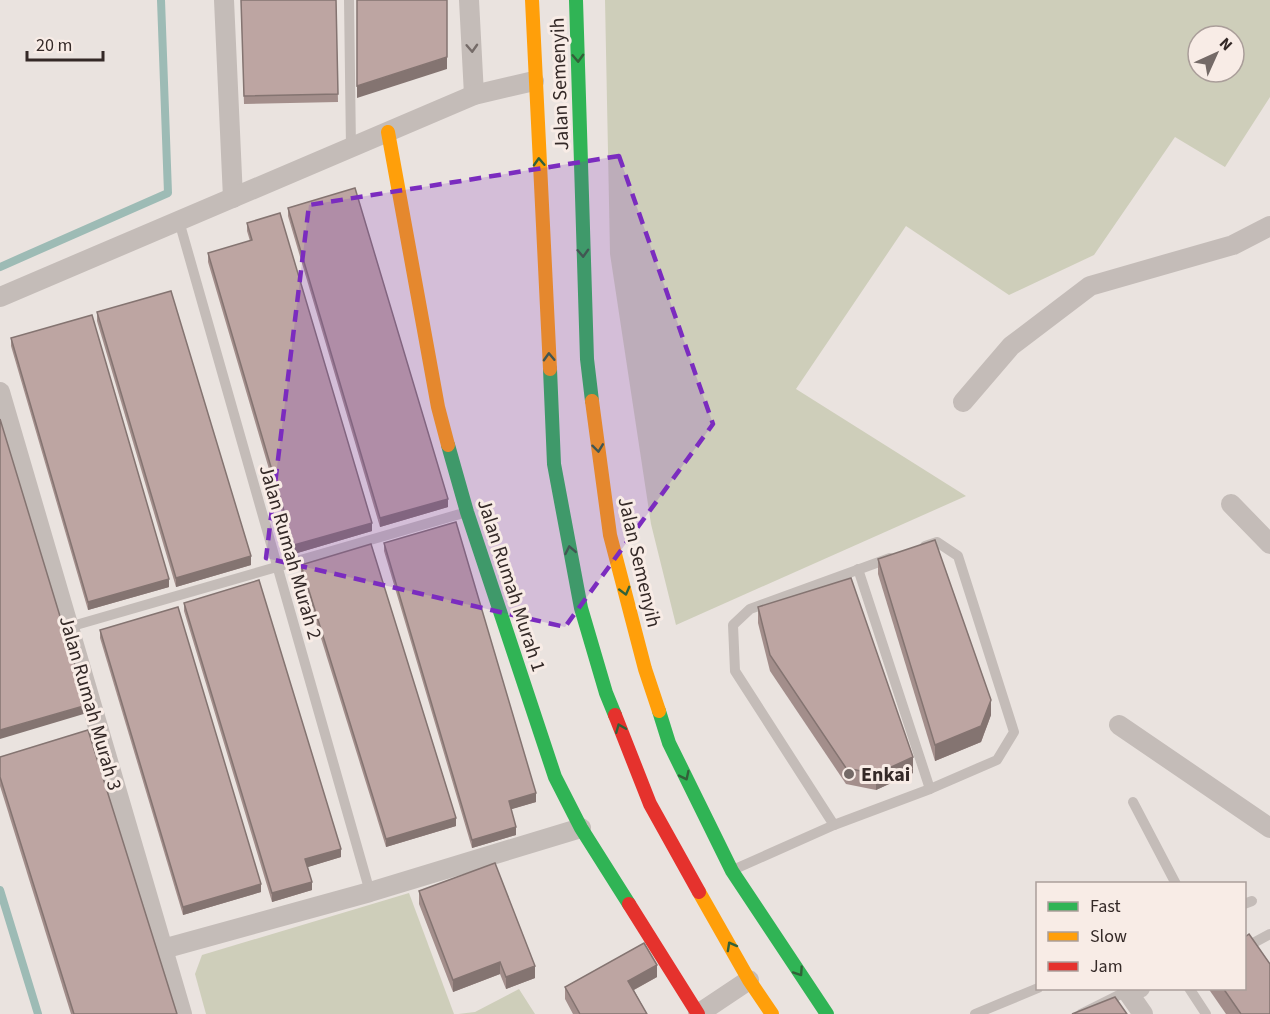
<svg xmlns="http://www.w3.org/2000/svg" width="1270" height="1014" viewBox="0 0 1270 1014" font-family="'Source Sans 3',sans-serif">
<style>
.green{fill:#ceceba;fill-rule:evenodd}
.lines{fill:none;stroke-linecap:round;stroke-linejoin:round}
.stream{stroke:#9dbbb5;stroke-width:8}
.lane{stroke:#c4bcb8;stroke-width:10}
.street{stroke:#c4bcb8;stroke-width:20}
.fast{stroke:#30b455;stroke-width:14}
.slow{stroke:#ff9f0a;stroke-width:14}
.jam{stroke:#e5322d;stroke-width:14}
.wall{fill:#a38e8b}
.shaded-wall{fill:#847471}
.building{fill:#bda5a2;stroke:#847471;stroke-width:1.5}
.oneway{stroke:#756b68}
.oneway2{stroke:#326139}
.marked{fill:#7b2cbf;fill-opacity:0.2;stroke:#7b2cbf;stroke-width:4.5;stroke-dasharray:12 8;stroke-linejoin:round}
.poi-dot{fill:#746a67;stroke:#f8ece6;stroke-width:2}
.labels{text-anchor:middle;stroke-width:6;stroke-linejoin:round;paint-order:stroke}
.street-label{font-size:20px;fill:#342927;stroke:#f8ece6}
.poi-label{font-size:20px;font-weight:bold;fill:#342927;stroke:#f8ece6;text-anchor:start}
</style>
<rect width="100%" height="100%" fill="#eae3df"/>
<g class="green">
<path d="M 605,0 L 1270,0 L 1270,97 L 1225,167 L 1175,137 L 1094,255 L 1009,295 L 906,226 L 796,389 L 966,496 L 676,625 L 651,524 L 610,254 ZM 1198,36 L 1234,36 L 1234,72 L 1198,72 Z"/>
<polygon points="409,893 454,1014 206,1014 195,974 202,955"/>
<polygon points="519,989 535,1014 458,1014 475,1012"/>
</g>
<g class="lines">
<g class="stream">
<polyline points="0,267 168,193 161,0"/>
<polyline points="0,890 38,1014"/>
</g>
<g class="lane">
<polyline points="349,0 351,148"/>
<polyline points="179,221 370,892"/>
<polyline points="858,569 930,789"/>
<polyline points="69,627 467,512"/>
<polyline points="1133,802 1176,884"/>
<polyline points="834,825 735,671 733,625 750,609 890,558"/>
<polyline points="735,869 834,825 930,789 997,760 1014,732 958,556 937,542 925,546"/>
<polyline points="1244,904 1252,901"/>
<polyline points="1244,948 1270,934"/>
<polyline points="1189,988 1206,1014"/>
<polyline points="975,1014 1038,988"/>
<polyline points="1081,1014 1127,991"/>
</g>
<g class="street">
<polyline points="224,0 233,198"/>
<polyline points="469,0 474,95"/>
<polyline points="0,297 474,95 534,81"/>
<polyline points="0,392 182,1014"/>
<polyline points="963,402 1011,346 1090,286 1233,245 1270,226"/>
<polyline points="1231,504 1270,544"/>
<polyline points="1119,725 1270,828"/>
<polyline points="163,949 370,892 581,828"/>
<polyline points="1140,988 1127,991 1143,1014"/>
<polyline points="698,1014 749,980"/>
</g>
<g class="fast">
<polyline points="576,0 587,359 592,401"/>
<polyline points="550,369 554,464 581,608 606,693 615,715"/>
<polyline points="448,445 467,512 555,777 581,828 629,904"/>
<polyline points="659,711 669,743 732,871 827,1014"/>
</g>
<g class="slow">
<polyline points="532,0 550,369"/>
<polyline points="388,132 438,407 448,445"/>
<polyline points="592,401 610,535 645,669 659,711"/>
<polyline points="699,892 749,980 772,1014"/>
</g>
<g class="jam">
<polyline points="615,715 650,804 699,892"/>
<polyline points="629,904 698,1014"/>
</g>
</g>
<g class="wall">
<polygon points="241,0 336,0 338,102 244,104"/>
<polygon points="288,208 448,507 380,527 288,216"/>
<polygon points="247,223 372,531 294,554 208,262 208,253 250,241 247,231"/>
<polygon points="97,312 251,565 176,587 97,321"/>
<polygon points="11,338 169,587 88,610 11,346"/>
<polygon points="384,543 536,802 511,809 516,835 472,848 384,551"/>
<polygon points="878,559 991,715 981,742 935,761 878,574"/>
<polygon points="301,565 456,826 386,847 301,574"/>
<polygon points="184,603 341,857 307,867 312,890 272,902 184,611"/>
<polygon points="758,607 913,773 876,790 846,784 770,671 758,623"/>
<polygon points="100,630 261,892 183,915 100,638"/>
<polygon points="0,757 177,1014 71,1014 0,786"/>
<polygon points="419,891 535,978 506,989 500,974 453,992 419,904"/>
<polygon points="657,977 634,990 647,1014 573,1014 565,999 565,987"/>
<polygon points="1208,988 1245,988 1270,1014 1226,1014"/>
</g>
<g class="shaded-wall">
<polygon points="447,57 447,69 357,98 357,86"/>
<polygon points="448,499 448,507 380,527 380,518"/>
<polygon points="372,523 372,531 294,554 294,545"/>
<polygon points="251,556 251,565 176,587 176,578"/>
<polygon points="169,579 169,587 88,610 88,602"/>
<polygon points="991,700 991,715 981,742 935,761 935,745"/>
<polygon points="87,705 87,713 0,739 0,730"/>
<polygon points="913,757 913,773 876,790 876,774"/>
<polygon points="536,793 536,802 509,810 509,801"/>
<polygon points="456,818 456,826 386,847 386,839"/>
<polygon points="516,827 516,835 472,848 472,840"/>
<polygon points="341,849 341,857 305,868 305,859"/>
<polygon points="312,882 312,890 272,902 272,893"/>
<polygon points="261,884 261,892 183,915 183,907"/>
<polygon points="500,962 500,974 453,992 453,980"/>
<polygon points="657,965 657,977 628,993 628,981"/>
<polygon points="535,966 535,978 506,989 506,977"/>
</g>
<g class="building">
<polygon points="241,0 336,0 338,94 244,96"/>
<polygon points="357,0 447,0 447,57 357,86"/>
<polygon points="355,188 448,499 380,518 288,208"/>
<polygon points="280,213 372,523 294,545 208,253 252,240 247,223"/>
<polygon points="171,291 251,556 176,578 97,312"/>
<polygon points="92,315 169,579 88,602 11,338"/>
<polygon points="0,419 87,705 0,730"/>
<polygon points="456,522 536,793 509,801 516,827 472,840 384,543"/>
<polygon points="935,540 991,700 981,726 935,745 878,559"/>
<polygon points="371,544 456,818 386,839 301,565"/>
<polygon points="851,578 913,757 876,774 846,768 770,655 758,607"/>
<polygon points="259,580 341,849 305,859 312,882 272,893 184,603"/>
<polygon points="178,607 261,884 183,907 100,630"/>
<polygon points="88,730 177,1014 74,1014 0,777 0,757"/>
<polygon points="495,863 535,966 506,977 500,962 453,980 419,891"/>
<polygon points="1249,934 1270,964 1270,1014 1241,1014 1223,988 1245,988 1245,937"/>
<polygon points="644,943 657,965 628,981 647,1014 580,1014 565,987"/>
<polygon points="1115,997 1127,1014 1072,1014"/>
</g>
<defs><path id="oneway-chevron" d="M-2-3.5L2.5 0L-2 3.5" fill="none" stroke-width="1.6" stroke-linecap="round" stroke-linejoin="round" transform="scale(1.5)"/></defs>
<use class="oneway" href="#oneway-chevron" transform="translate(472 48) rotate(87)"/>
<g class="oneway2">
<use href="#oneway-chevron" transform="translate(578 58) rotate(88)"/>
<use href="#oneway-chevron" transform="translate(539 162) rotate(-93)"/>
<use href="#oneway-chevron" transform="translate(583 253) rotate(88)"/>
<use href="#oneway-chevron" transform="translate(549 357) rotate(-92)"/>
<use href="#oneway-chevron" transform="translate(598 448) rotate(83)"/>
<use href="#oneway-chevron" transform="translate(570 550) rotate(-101)"/>
<use href="#oneway-chevron" transform="translate(625 591) rotate(75)"/>
<use href="#oneway-chevron" transform="translate(620 728) rotate(-112)"/>
<use href="#oneway-chevron" transform="translate(685 776) rotate(64)"/>
<use href="#oneway-chevron" transform="translate(731 946) rotate(-119)"/>
<use href="#oneway-chevron" transform="translate(799 972) rotate(56)"/>
</g>
<path class="marked" d="M 619,156 L 713,424 L 565,627 L 266,558 L 309,205 Z"/>
<circle class="poi-dot" cx="849" cy="774" r="6"/>
<g class="labels">
<g class="street-label">
<text transform="translate(559 84) rotate(-92)" y="7">Jalan Semenyih</text>
<text transform="translate(291 552) rotate(74)" y="7">Jalan Rumah Murah 2</text>
<text transform="translate(640 562) rotate(77)" y="7">Jalan Semenyih</text>
<text transform="translate(512 585) rotate(72)" y="7">Jalan Rumah Murah 1</text>
<text transform="translate(91 703) rotate(74)" y="7">Jalan Rumah Murah 3</text>
</g>
<g class="poi-label">
<text x="861" y="781">Enkai</text>
</g>
</g>
<rect x="1036" y="882" width="210" height="108" fill="#f8ece6" stroke="#aa9e9a" stroke-width="1.5"/>
<rect x="1048" y="902" width="30" height="9" fill="#30b455" stroke="#aa9e9a" stroke-width="1.5"/>
<text x="1090" y="912" font-size="18" fill="#342927">Fast</text>
<rect x="1048" y="932" width="30" height="9" fill="#ff9f0a" stroke="#aa9e9a" stroke-width="1.5"/>
<text x="1090" y="942" font-size="18" fill="#342927">Slow</text>
<rect x="1048" y="962" width="30" height="9" fill="#e5322d" stroke="#aa9e9a" stroke-width="1.5"/>
<text x="1090" y="972" font-size="18" fill="#342927">Jam</text>
<g transform="translate(1216 54) rotate(45)"><circle r="28" fill="#f8ece6" stroke="#aa9e9a" stroke-width="1.5"/>
<path d="M0-4.5L10 22L0 15L-10 22Z" fill="#746a67"/>
<text y="-9" font-size="16" font-weight="bold" text-anchor="middle" fill="#342927">N</text>
</g>
<path d="M27 51v9h76v-9" fill="none" stroke="#342927" stroke-width="3"/>
<text x="36" y="51" font-size="18" fill="#342927" stroke="#f8ece6" stroke-width="4.5" paint-order="stroke">20 m</text>
</svg>
